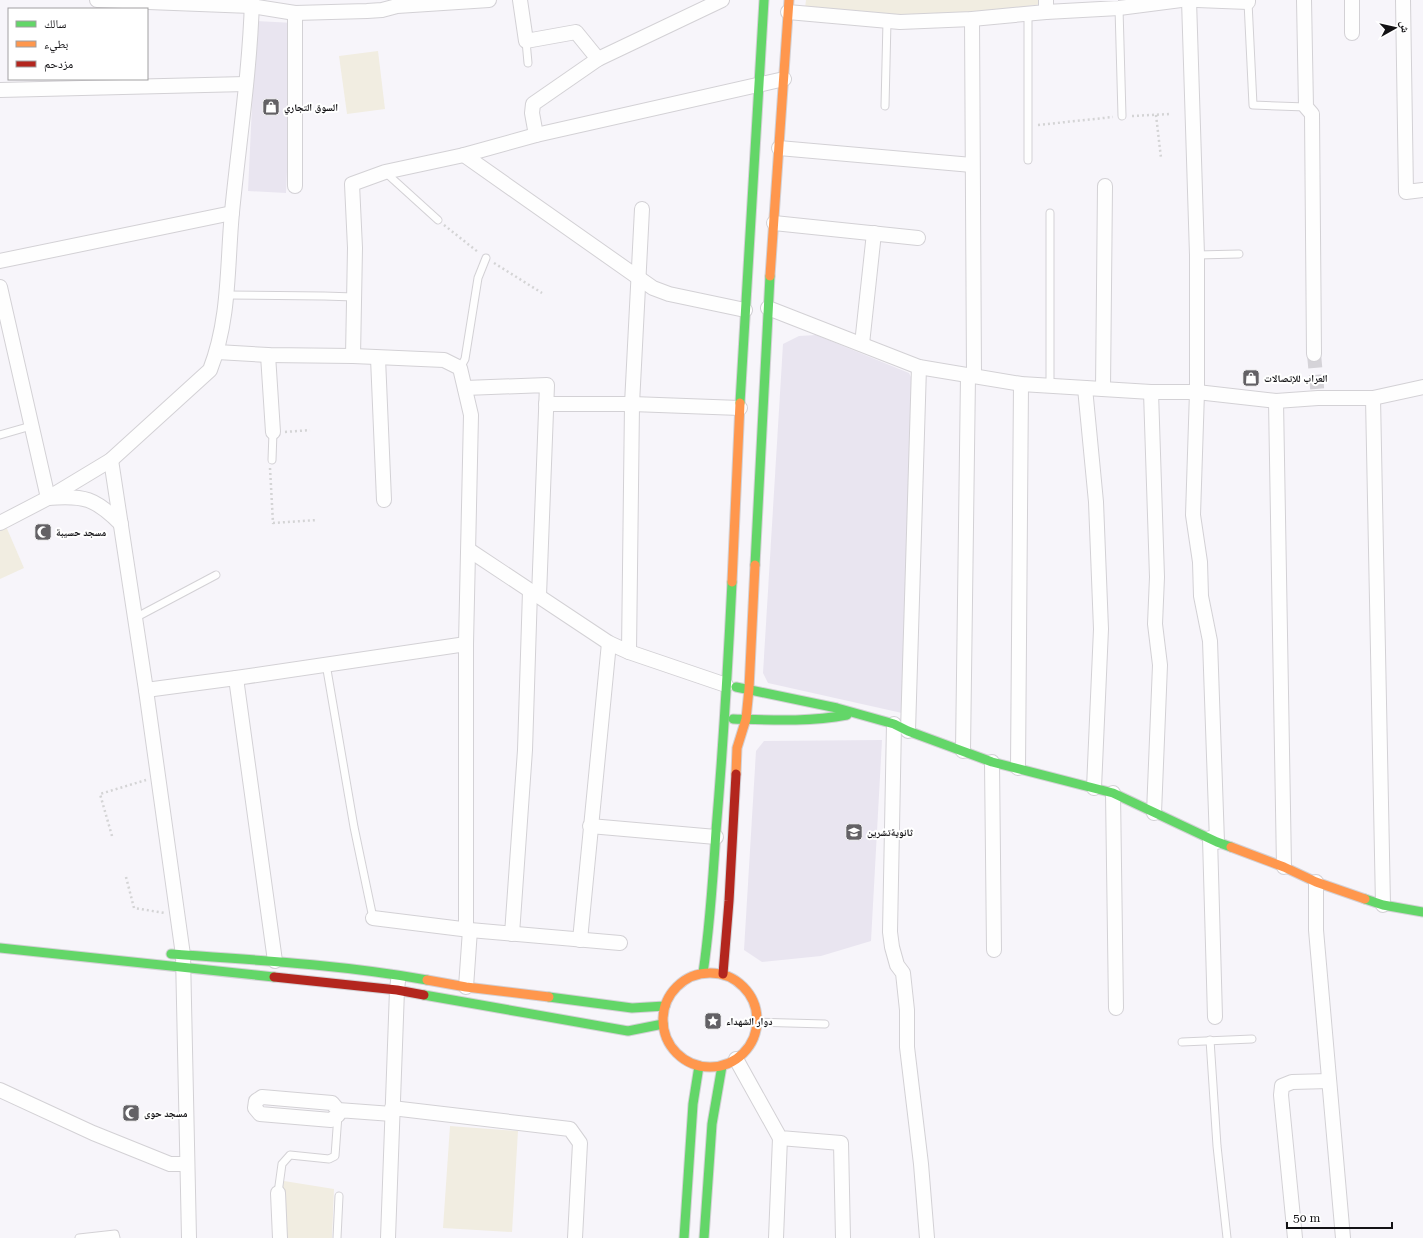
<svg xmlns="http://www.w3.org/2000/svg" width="1423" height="1238" viewBox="0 0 1423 1238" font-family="'Roboto Serif','Noto Naskh Arabic',serif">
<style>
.built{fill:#e9e5f0}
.green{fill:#f1ede1}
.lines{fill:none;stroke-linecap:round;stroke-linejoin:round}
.street-tunnel{stroke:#d5d3d8;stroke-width:14;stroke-dasharray:14 7;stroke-linecap:butt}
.lane-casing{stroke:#d3d1d5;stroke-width:9}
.street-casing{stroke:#d3d1d5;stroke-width:16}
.fast-casing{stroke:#d3d1d5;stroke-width:11}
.slow-casing{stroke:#d3d1d5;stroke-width:11}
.jam-casing{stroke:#d3d1d5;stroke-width:11}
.path{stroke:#d4d4d5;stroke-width:2.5;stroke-dasharray:2 3;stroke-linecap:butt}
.lane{stroke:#fefefe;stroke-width:7}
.street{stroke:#fefefe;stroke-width:14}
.fast{stroke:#63d668;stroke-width:9}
.slow{stroke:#ff974d;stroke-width:9}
.jam{stroke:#b3261e;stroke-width:9}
.labels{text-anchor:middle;stroke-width:4;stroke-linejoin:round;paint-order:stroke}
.poi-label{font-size:10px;font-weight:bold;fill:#131215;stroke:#fff;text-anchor:start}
</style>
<rect width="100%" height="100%" fill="#f7f5fa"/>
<g class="built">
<polygon points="256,21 294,23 286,193 248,191"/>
<polygon points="816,335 909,373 913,381 902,713 768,683 763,673 783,344 799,336"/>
<polygon points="882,740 871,941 821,956 762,962 744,950 756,751 764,741"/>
</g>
<g class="green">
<polygon points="806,0 1041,0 1041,4 1016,8 903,18 805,8"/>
<polygon points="378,51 385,109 347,114 339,56"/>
<polygon points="5,524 24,568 0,579 0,527"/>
<polygon points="450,1126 518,1131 512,1232 443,1228"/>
<polygon points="284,1181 334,1189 332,1238 284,1238 282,1193"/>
</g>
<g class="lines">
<polyline class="street-tunnel" points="1314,354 1318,398"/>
<defs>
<g id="lane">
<polyline points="1248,2 1253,105 1306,107"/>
<polyline points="1119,8 1122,116"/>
<polyline points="526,41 528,63"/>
<polyline points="885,106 887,21"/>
<polyline points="1028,160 1028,14"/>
<polyline points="385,172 438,220"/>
<polyline points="1197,255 1239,254"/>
<polyline points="227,295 324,296 354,297"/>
<polyline points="460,368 465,359 478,278 486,258"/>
<polyline points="1050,386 1050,213"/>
<polyline points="0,435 31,426"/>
<polyline points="272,460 273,432"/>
<polyline points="135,618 216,575"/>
<polyline points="326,664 354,827 373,918"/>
<polyline points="757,1022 825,1024"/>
<polyline points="1210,1040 1217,1146 1227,1238"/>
<polyline points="1182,1042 1252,1039"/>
<polyline points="278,1193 282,1164 290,1155 329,1159 335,1156 338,1115"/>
<polyline points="79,1238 115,1234 116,1238"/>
<polyline points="337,1238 339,1196"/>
</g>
<g id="street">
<polyline points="97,0 251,6 295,13 367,11 382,10 397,6 489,0"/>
<polyline points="520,0 526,41 576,32 598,59"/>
<polyline points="1189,0 1197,255 1197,392 1193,515 1200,562 1201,596 1210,641 1217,842"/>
<polyline points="1197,0 1248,2 1248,0"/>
<polyline points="1304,0 1306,107 1312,114 1314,354"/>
<polyline points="1403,0 1406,192 1423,190"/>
<polyline points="788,12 900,22 972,19 1046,12 1119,8 1181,0"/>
<polyline points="1046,12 1046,0"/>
<polyline points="295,13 295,186"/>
<polyline points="972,19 974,376"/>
<polyline points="1352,33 1352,0"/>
<polyline points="0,90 246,84"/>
<polyline points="536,135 532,113 533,104 598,59 722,0"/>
<polyline points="779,148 972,165"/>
<polyline points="464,155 653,288 669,294 745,310"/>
<polyline points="774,223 918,238"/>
<polyline points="0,261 232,213"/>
<path d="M 0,287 L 48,498 C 84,495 95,498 121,524"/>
<polyline points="768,308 919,367 1021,384 1151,392 1197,392 1276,401 1318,398 1373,398 1423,387"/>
<polyline points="862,344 874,233"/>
<polyline points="217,352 268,355 353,356 444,360 460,368 471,415 466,644 466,929"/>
<polyline points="268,355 273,432"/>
<polyline points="353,356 355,248 352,184 385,172 464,155 536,135 784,79"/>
<polyline points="378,358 384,500"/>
<polyline points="465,388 547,385 539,596"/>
<polyline points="1085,388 1096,502 1101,629 1094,788"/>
<polyline points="1103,389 1105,186"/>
<polyline points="1151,392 1157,577 1155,624 1160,665 1154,813"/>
<polyline points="1373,398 1383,905"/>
<polyline points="1276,401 1284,867"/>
<polyline points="546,404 632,404 740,408"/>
<polyline points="111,460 146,690 183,955 189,1238"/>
<path d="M 0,523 L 48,498 L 111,460 L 210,370 C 230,319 227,265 232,212 C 239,141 250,71 252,0"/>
<polyline points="469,550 609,643 629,652 726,685"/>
<polyline points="629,652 632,404 642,209"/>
<polyline points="236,678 275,961"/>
<polyline points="146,690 236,678 466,644"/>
<polyline points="894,724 890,932 892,947 897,965 903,973 907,1010 907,1047 921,1164 927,1238"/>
<polyline points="908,731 919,367"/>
<polyline points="963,751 968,376"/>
<polyline points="992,762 994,950"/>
<polyline points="1018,768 1021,384"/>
<polyline points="1113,793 1116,1008"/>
<polyline points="590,826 716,837"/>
<polyline points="1210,838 1215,1017"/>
<polyline points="1316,882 1316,930 1343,1238"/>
<polyline points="373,918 470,930 620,943"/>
<polyline points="512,934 525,750 530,591"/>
<polyline points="580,940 609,643"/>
<polyline points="466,987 470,930"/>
<polyline points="736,1059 780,1138 841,1143 843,1238"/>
<polyline points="0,1090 93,1133 170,1164 187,1164"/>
<polyline points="392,1108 570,1129 580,1143 575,1238"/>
<polyline points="338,1110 338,1115 331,1120 260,1114 255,1108 256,1101 262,1097 332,1103 338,1110 392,1114"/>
<polyline points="278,1193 280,1238"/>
<polyline points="388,1238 397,990 398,981"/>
<polyline points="776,1238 780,1138"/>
<polyline points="1295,1238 1281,1095 1282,1086 1292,1082 1329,1081"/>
</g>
<g id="fast">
<polyline points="740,403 764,0"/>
<polyline points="755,565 770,276"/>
<polyline points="736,687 837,708 894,724 908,731 992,762 1113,793 1217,842 1231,847"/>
<path d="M 733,719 C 771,720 809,722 847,715"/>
<polyline points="1365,899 1383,905 1423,912"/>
<polyline points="0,948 274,977"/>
<path d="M 171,954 C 256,960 343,965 427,980"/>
<path d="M 703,973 C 710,926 713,879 716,831 C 723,748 728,665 732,582"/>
<polyline points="424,995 628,1031 663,1024"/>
<polyline points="549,997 632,1008 665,1006"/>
<polyline points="684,1238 693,1104 699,1066"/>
<polyline points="704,1238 712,1124 722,1066"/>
</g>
<g id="slow">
<polyline points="770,276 789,0"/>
<polyline points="732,582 740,403"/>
<polyline points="736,774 737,748 746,719 749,689 755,565"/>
<polyline points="1231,847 1284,867 1316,882 1365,899"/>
<circle cx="710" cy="1020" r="47"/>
<polyline points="427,980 466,987 549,997"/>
</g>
<g id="jam">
<polyline points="723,974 729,901 736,774"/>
<polyline points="274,977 397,990 424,995"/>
</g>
</defs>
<use href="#lane" class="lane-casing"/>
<use href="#street" class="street-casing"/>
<use href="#fast" class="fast-casing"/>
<use href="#slow" class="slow-casing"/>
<use href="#jam" class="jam-casing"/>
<g class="path">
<polyline points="1156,115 1161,158"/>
<polyline points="1132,116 1170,114"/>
<polyline points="1038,125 1113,117"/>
<polyline points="444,225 478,252"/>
<polyline points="494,263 542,293"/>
<polyline points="285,432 310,430"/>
<polyline points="270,468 273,523 317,520"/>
<polyline points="112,836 100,794 146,780"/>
<polyline points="126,877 134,908 165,913"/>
</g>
<use href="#lane" class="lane"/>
<use href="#street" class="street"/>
<use href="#fast" class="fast"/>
<use href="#slow" class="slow"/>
<use href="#jam" class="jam"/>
</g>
<defs>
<symbol id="shop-square" viewBox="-11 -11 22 22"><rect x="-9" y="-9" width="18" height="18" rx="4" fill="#636165" stroke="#fff"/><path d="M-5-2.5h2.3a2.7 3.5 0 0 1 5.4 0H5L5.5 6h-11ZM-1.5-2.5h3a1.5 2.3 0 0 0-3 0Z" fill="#fff"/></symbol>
<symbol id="mosque-square" viewBox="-11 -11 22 22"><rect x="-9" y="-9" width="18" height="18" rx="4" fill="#636165" stroke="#fff"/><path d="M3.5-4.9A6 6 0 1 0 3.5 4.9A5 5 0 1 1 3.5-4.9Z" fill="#fff"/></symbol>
<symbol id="school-square" viewBox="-11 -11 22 22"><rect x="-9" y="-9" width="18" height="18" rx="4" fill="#636165" stroke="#fff"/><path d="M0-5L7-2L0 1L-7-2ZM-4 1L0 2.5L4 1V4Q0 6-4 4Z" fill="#fff"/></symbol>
<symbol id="sight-square" viewBox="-11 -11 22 22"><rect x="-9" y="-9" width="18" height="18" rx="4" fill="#636165" stroke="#fff"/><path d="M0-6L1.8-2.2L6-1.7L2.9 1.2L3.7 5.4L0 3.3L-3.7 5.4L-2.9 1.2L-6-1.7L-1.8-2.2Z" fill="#fff"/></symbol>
</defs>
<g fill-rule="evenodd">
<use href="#shop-square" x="261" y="97" width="20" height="20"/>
<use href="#shop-square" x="1241" y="368" width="20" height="20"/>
<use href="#mosque-square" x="33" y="522" width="20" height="20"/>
<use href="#school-square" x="844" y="822" width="20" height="20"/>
<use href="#sight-square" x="703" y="1011" width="20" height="20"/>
<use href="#mosque-square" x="121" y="1103" width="20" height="20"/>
</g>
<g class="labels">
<g class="poi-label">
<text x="284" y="111">السوق التجاري</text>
<text x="1264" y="382">العراب للإتصالات</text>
<text x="56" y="536">مسجد حسيبة</text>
<text x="867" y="836">ثانويةتشرين</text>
<text x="726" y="1025">دوار الشهداء</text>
<text x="144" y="1117">مسجد حوى</text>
</g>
</g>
<rect x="8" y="8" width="140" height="72" fill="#ffffff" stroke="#a1a0a1"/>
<rect x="16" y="21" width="20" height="6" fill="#63d668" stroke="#a1a0a1"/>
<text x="44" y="28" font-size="12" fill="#131215">سالك</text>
<rect x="16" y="41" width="20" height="6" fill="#ff974d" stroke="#a1a0a1"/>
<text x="44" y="48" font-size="12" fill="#131215">بطيء</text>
<rect x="16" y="61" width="20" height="6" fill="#b3261e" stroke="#a1a0a1"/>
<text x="44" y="68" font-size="12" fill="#131215">مزدحم</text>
<g transform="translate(1395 28) rotate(82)" stroke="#ffffff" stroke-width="3" paint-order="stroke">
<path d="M0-3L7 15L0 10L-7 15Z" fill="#131215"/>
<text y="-6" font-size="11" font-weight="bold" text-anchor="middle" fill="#131215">ش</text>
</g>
<path d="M1287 1222v6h105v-6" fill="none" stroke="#131215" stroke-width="2"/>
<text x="1293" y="1222" font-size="12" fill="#131215" stroke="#ffffff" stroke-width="3" paint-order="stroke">50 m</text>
</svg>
